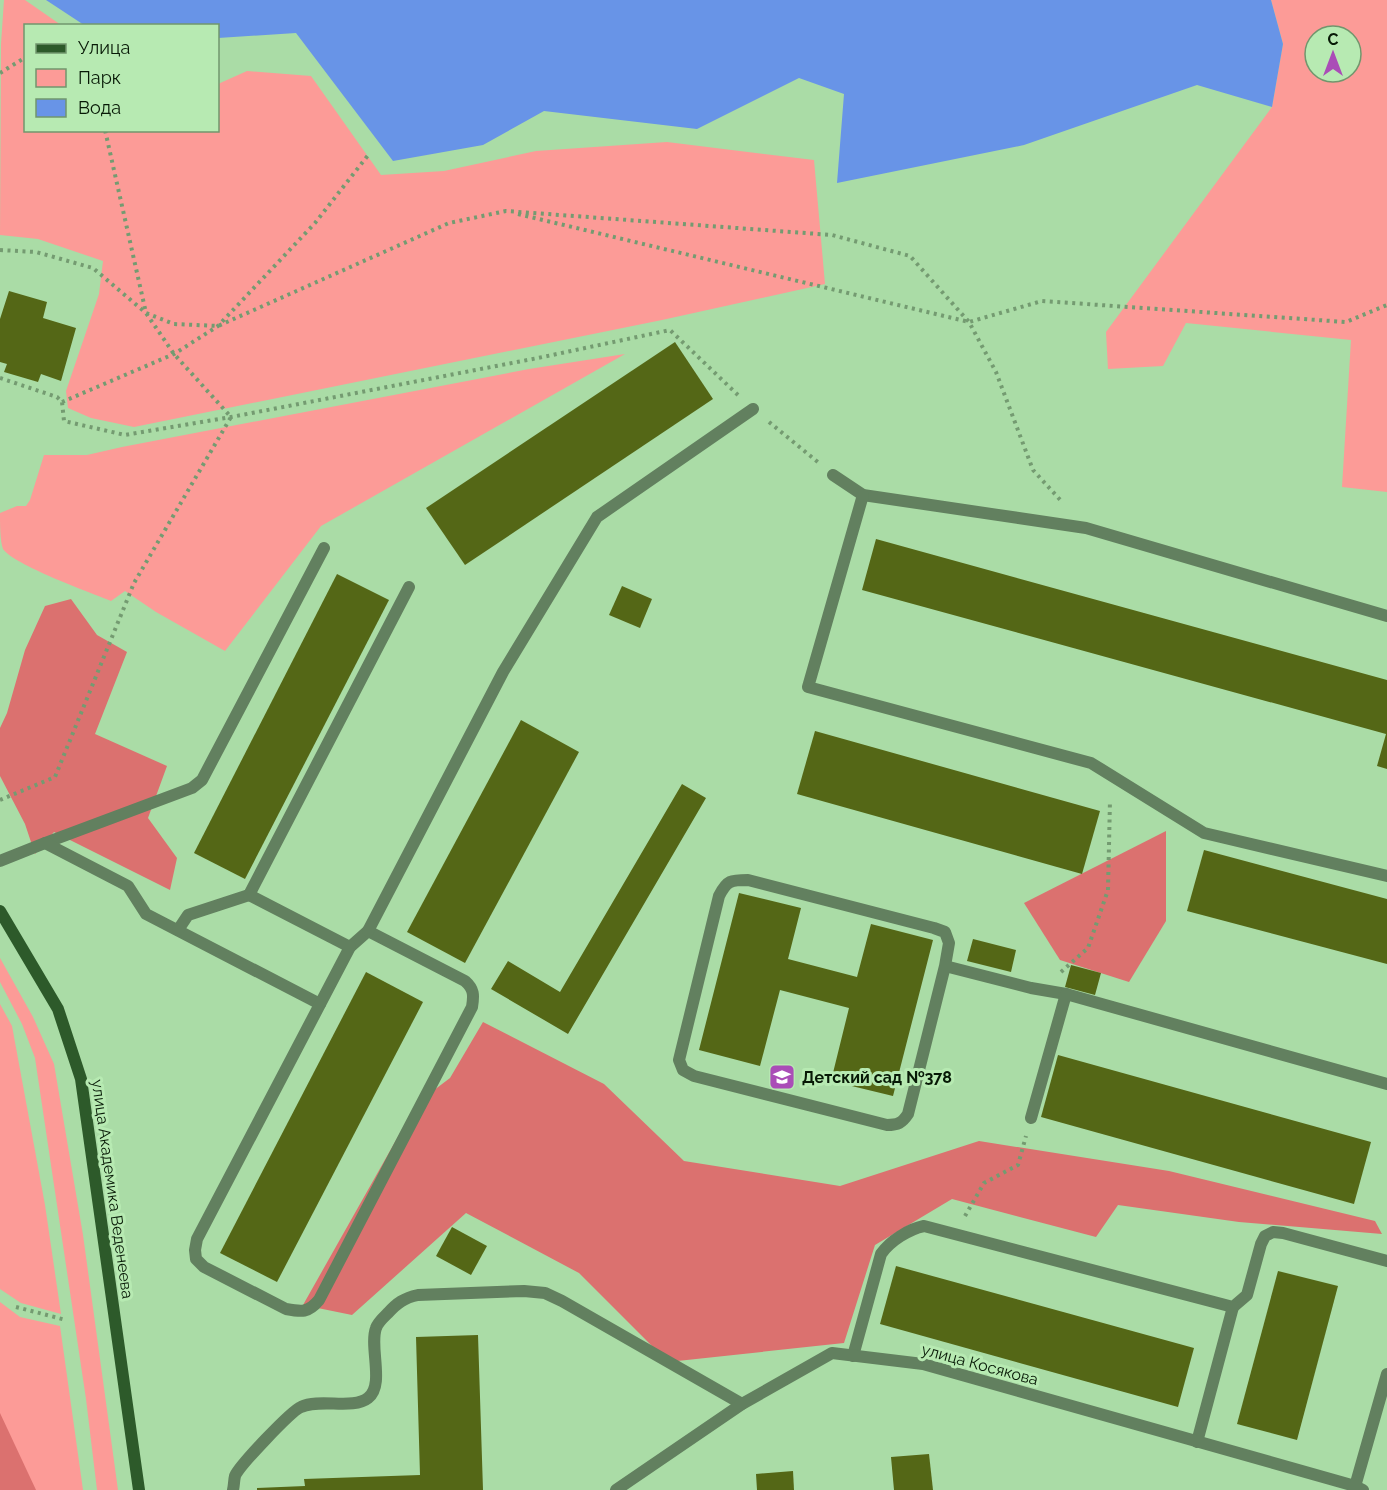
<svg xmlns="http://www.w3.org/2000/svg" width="1387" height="1490" viewBox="0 0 1387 1490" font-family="Raleway,sans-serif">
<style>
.green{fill:#fc9b97;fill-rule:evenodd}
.forest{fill:#db716f}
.water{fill:#6894e7}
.building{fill:#546716}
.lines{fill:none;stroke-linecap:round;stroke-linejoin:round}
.path{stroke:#749b71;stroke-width:4;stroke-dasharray:3 4.5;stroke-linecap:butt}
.lane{stroke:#62805f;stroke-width:12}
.street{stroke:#62805f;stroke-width:12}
.secondary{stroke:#2d5a2a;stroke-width:12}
.labels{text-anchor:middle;stroke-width:6;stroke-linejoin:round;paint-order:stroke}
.poi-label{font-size:16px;font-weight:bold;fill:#071906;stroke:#b7eab2;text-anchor:start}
.street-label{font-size:16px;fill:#071906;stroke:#b7eab2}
</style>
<rect width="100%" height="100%" fill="#aadca6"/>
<g class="green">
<polygon points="4,0 25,0 61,25 26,26 26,130 218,130 218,84 247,71 311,76 381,175 444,171 536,151 667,142 814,160 825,284 662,320 134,427 91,418 68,408 66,391 99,294 103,261 38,239 0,235 1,44"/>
<path d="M 1271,0 L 1387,0 L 1387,492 L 1342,487 L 1351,340 L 1186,323 L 1163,366 L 1108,369 L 1106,332 L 1272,107 L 1283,44 ZM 1315,36 L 1351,36 L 1351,72 L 1315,72 Z"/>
<path d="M 625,354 L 321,526 L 225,651 L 156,612 L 125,591 L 111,601 C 89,592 14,565 3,549 C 0,541 0,523 0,513 L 17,506 L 26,506 L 30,500 L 44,455 L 87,455 L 122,447 L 529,369 Z"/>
<polygon points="0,958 33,1017 54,1064 83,1235 118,1490 97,1490 86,1399 35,1058 22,1024 0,982"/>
<polygon points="0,1004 12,1026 45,1205 61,1314 21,1303 0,1289"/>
<polygon points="0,1302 20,1317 60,1326 83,1490 0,1490"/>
</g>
<g class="forest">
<polygon points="71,599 97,635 127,652 95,734 167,766 148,818 177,858 170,890 54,832 35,854 25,824 0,776 0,728 7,713 25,650 45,606"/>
<polygon points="1166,831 1166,921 1129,982 1060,960 1024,903"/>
<polygon points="483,1022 604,1084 684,1161 840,1186 979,1141 1169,1171 1375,1221 1382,1234 1239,1222 1118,1205 1096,1237 952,1199 875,1245 844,1343 668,1362 579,1273 466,1213 352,1315 303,1305 417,1103 450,1078"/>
<polygon points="0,1413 36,1490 0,1490"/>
</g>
<polygon class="water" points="46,0 1271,0 1283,44 1272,107 1197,85 1024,145 837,183 844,94 799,78 697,129 544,111 483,145 393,161 296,33 218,38 218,26 84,25"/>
<g class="building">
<polygon points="9,291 47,302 43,318 76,328 61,381 41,374 38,382 4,372 7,364 0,362 0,319"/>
<polygon points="675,342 713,399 465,565 426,508"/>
<polygon points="876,539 1387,680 1387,769 1377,766 1386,734 862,590"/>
<polygon points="337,574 389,600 245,879 194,853"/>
<polygon points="622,586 652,599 640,628 609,615"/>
<polygon points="521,720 579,752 465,963 407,932"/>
<polygon points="815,731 1100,811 1082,874 797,794"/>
<polygon points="682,784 706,798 568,1034 491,989 508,961 560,992"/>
<polygon points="1204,850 1387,899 1387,964 1187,911"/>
<polygon points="739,893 801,908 788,959 857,977 871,924 933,940 893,1096 831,1081 849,1008 780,990 760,1066 699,1050"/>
<polygon points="973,939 1016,950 1011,972 967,961"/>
<polygon points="1071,965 1101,973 1095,995 1065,987"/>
<polygon points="366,972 423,1002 277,1282 220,1253"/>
<polygon points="1058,1055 1371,1142 1354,1204 1041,1117"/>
<polygon points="452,1227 487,1246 471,1275 436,1256"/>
<polygon points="896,1266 1194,1348 1178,1407 880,1324"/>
<polygon points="1278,1271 1338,1286 1297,1440 1237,1424"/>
<polygon points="478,1335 483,1490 257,1490 257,1488 305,1486 304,1479 420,1475 416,1337"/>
<polygon points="929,1454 933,1490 894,1490 891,1457"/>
<polygon points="793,1471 794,1490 757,1490 756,1474"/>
</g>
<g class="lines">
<g class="path">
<polyline points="0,73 26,57"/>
<polyline points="518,214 969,322 1042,301 1346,322 1387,305"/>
<polyline points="0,250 36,252 93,268 146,313 174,324 218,326 449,223 506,211 832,235 910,256 969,322 996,372 1033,470 1063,503"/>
<polyline points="0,378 57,397 62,402 64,421 125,435 231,417 538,358 670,330 739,396"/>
<polyline points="62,402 174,354 218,326 315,223 369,154"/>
<polyline points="769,422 819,463"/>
<polyline points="0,800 55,777 134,583 231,417 174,354 146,313 105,130"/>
<polyline points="1061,972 1088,948 1108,890 1110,800"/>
<polyline points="965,1216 984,1183 1018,1165 1026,1136"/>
<polyline points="16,1307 66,1320"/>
</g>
<g class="lane">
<polyline points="833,475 863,495 1086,528 1387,616"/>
<polyline points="45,843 192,788 202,780 324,548"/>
<polyline points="0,861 45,843 128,886 146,914 320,1004"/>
<polyline points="178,930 188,915 249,895"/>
<path d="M 368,931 L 465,981 C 474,989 474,995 472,1007 L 319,1300 C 308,1313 302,1312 286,1309 L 204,1267 L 196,1259 L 195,1250 L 197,1239 L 350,947 Z"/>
<polyline points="368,931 503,672 597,517 753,409"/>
<polyline points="350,947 249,895 409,587"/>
<path d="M 945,966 L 908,1114 C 902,1123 898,1125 887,1125 L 694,1076 L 683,1070 L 679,1060 L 719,896 C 727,880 731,880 748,880 L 934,928 L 945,932 L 949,943 L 945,966 L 1031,988 L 1066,994"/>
<polyline points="1031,1118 1066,994 1387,1084"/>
<path d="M 853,1356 L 881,1254 C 890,1241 909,1229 924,1226 L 1233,1307 L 1247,1295 L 1261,1244 L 1265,1236 L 1273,1232 L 1283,1233 L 1387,1261"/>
<polyline points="1197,1442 1233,1307"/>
<path d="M 233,1490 C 234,1486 234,1480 235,1476 C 239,1466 291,1411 301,1407 C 320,1398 353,1410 368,1398 C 385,1385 369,1347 376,1328 C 378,1322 384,1317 388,1313 C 397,1303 404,1298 418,1295 L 524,1291 L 545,1293 L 562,1301 L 742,1404"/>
</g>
<g class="street">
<polyline points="863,495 808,687 1091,763 1204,833 1387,876"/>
<polyline points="616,1490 742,1404 832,1353 923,1364 1355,1486 1363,1490"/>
<polyline points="1354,1490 1387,1374"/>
</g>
<polyline class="secondary" points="0,911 58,1009 81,1079 139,1490"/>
</g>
<defs>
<symbol id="school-square" viewBox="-11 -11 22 22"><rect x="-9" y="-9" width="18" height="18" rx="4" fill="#aa4db7" stroke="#b7eab2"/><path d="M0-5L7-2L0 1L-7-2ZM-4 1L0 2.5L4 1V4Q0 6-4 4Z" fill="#fff"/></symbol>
</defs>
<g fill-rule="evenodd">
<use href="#school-square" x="767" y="1062" width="30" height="30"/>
</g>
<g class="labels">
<g class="poi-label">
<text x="802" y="1083">Детский сад №378</text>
</g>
<g class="street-label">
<text transform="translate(113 1189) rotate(82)" y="6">улица Академика Веденеева</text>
<text transform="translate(980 1364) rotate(15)" y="6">улица Косякова</text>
</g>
</g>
<rect x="24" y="24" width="195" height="108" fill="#b7eab2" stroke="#71966d" stroke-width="1.5"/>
<rect x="36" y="44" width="30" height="9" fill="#2d5a2a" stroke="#71966d" stroke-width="1.5"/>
<text x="78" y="54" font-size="18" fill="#071906">Улица</text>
<rect x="36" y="69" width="30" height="18" fill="#fc9b97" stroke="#71966d" stroke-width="1.5"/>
<text x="78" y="84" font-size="18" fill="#071906">Парк</text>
<rect x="36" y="99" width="30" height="18" fill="#6894e7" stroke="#71966d" stroke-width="1.5"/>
<text x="78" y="114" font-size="18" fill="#071906">Вода</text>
<g transform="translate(1333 54)"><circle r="28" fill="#b7eab2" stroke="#71966d" stroke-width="1.5"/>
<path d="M0-4.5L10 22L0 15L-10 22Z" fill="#aa4db7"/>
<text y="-9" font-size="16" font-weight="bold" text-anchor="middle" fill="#071906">С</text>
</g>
</svg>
